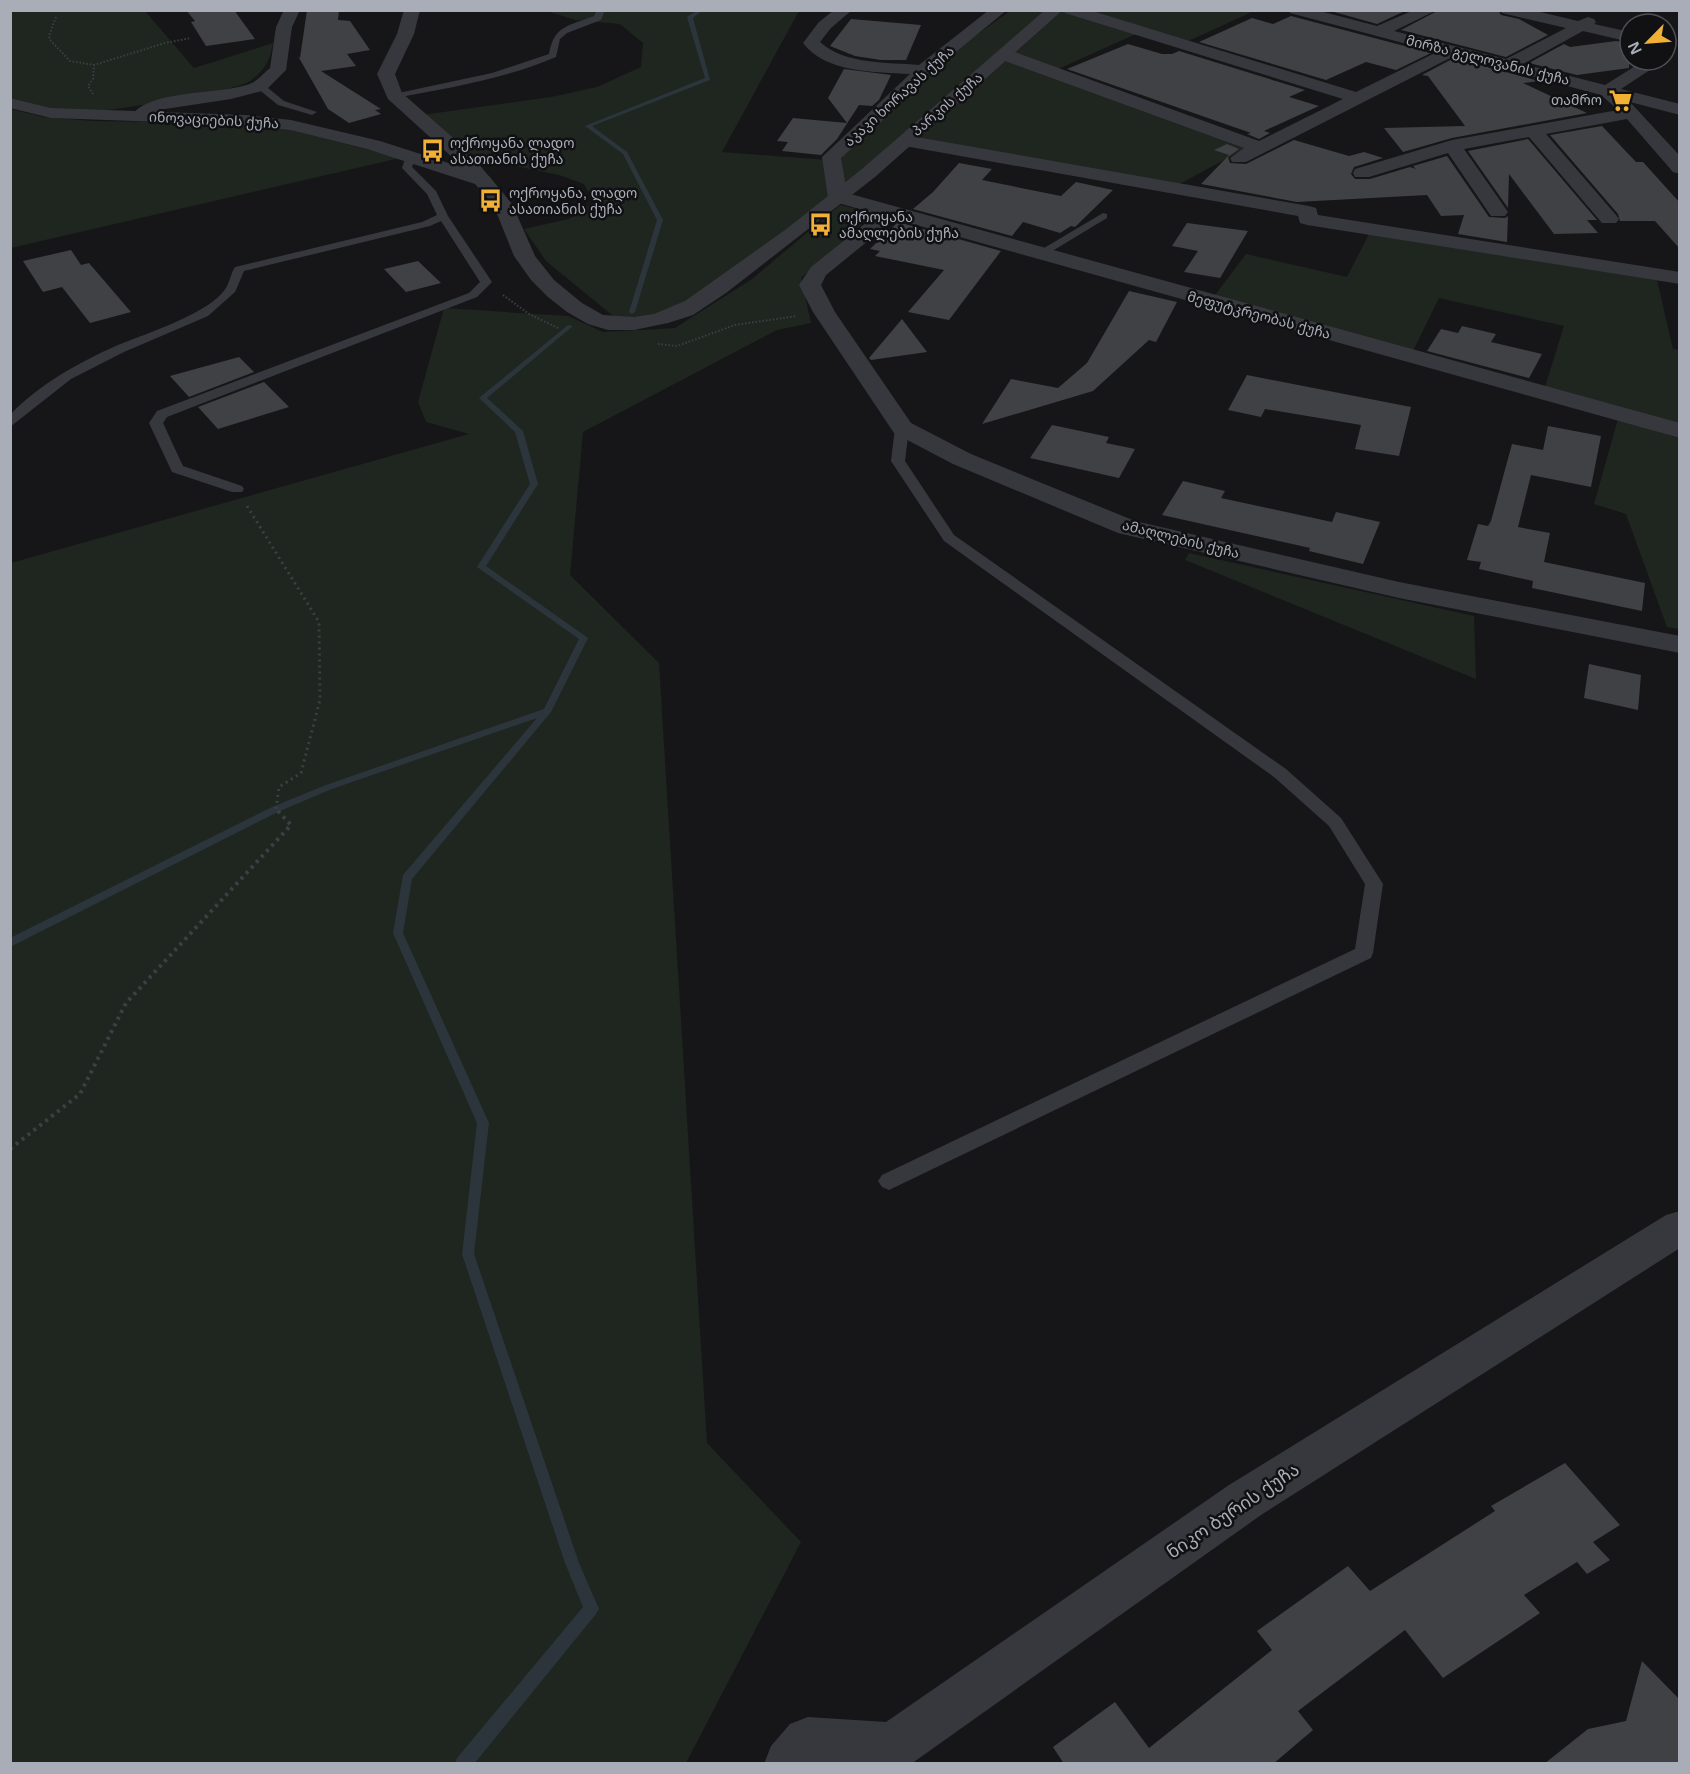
<svg xmlns="http://www.w3.org/2000/svg" width="1690" height="1774" viewBox="0 0 1690 1774" font-family="Helvetica,'Noto Sans Georgian',sans-serif">
<style>
.green{fill:#1e261f}
.lines{fill:none;stroke-linecap:round;stroke-linejoin:round}
.stream{fill:#2c353c;fill-rule:evenodd}
.building{fill:#404145}
.path-far2{stroke:#3d3f44;stroke-width:2;stroke-dasharray:1.5 2;stroke-linecap:butt}
.path-far1{stroke:#3d3f44;stroke-width:3;stroke-dasharray:2 4;stroke-linecap:butt}
.path{stroke:#3d3f44;stroke-width:4;stroke-dasharray:3 4.5;stroke-linecap:butt}
.service{fill:#37383d;fill-rule:evenodd}
.minor{fill:#37383d;fill-rule:evenodd}
.tertiary{fill:#37383d;fill-rule:evenodd}
.labels{text-anchor:middle;stroke-width:5;stroke-linejoin:round;paint-order:stroke}
.far-street-label{font-size:14px;fill:#a8adb8;stroke:#111113}
.far-poi-label{font-size:14px;fill:#a8adb8;stroke:#111113;text-anchor:start}
.near-street-label{font-size:18px;fill:#a8adb8;stroke:#111113}
</style>
<rect width="100%" height="100%" fill="#161618"/>
<g class="green">
<path d="M 10,11 L 145,11 L 194,68 L 273,43 C 270,61 265,70 250,81 C 237,91 103,113 83,112 C 58,111 34,104 11,98 Z"/>
<polygon points="547,11 799,11 722,152 828,160 830,197 682,307 645,318 622,320 612,315 546,261 524,229 569,219 594,202 584,184 559,175 477,158 422,115 551,97 597,87 641,67 643,43 620,24 575,20"/>
<polygon points="1010,11 1047,11 844,188 841,156 957,49"/>
<polygon points="1062,11 1254,11 1184,43 1147,29 1056,70 1248,147 1174,187 918,139"/>
<polygon points="11,109 43,117 93,121 222,123 282,127 400,158 11,248"/>
<polygon points="840,205 875,213 801,278 811,323 777,330 583,432 570,575 659,663 707,1443 801,1542 686,1763 11,1764 11,563 469,434 426,422 418,402 444,308 568,316 603,332 675,328 752,279"/>
<polygon points="1369,234 1657,280 1673,349 1679,350 1679,424 1544,390 1564,326 1439,298 1412,353 1212,299 1246,254 1347,277"/>
<polygon points="1618,419 1679,438 1679,629 1667,627 1626,514 1594,504"/>
<polygon points="1189,553 1474,616 1476,679 1185,560"/>
</g>
<g class="lines">
<g class="stream">
<polygon points="697,10 703,10 693,18 710,80 592,126 627,152 663,220 635,312 632,314 629,312 657,220 623,154 585,126 705,78 687,17"/>
<polygon points="568,325 573,326 487,398 523,431 538,484 486,566 588,638 551,712 412,879 403,933 489,1123 474,1254 579,1563 599,1609 596,1614 474,1764 455,1764 457,1758 583,1607 565,1563 462,1254 477,1123 393,933 403,875 537,718 332,789 280,811 10,947 10,938 272,807 326,785 544,709 579,639 477,567 530,484 515,432 479,398"/>
</g>
</g>
<g class="building">
<polygon points="186,10 234,10 255,39 206,46 191,22 195,21"/>
<polygon points="307,10 339,10 338,20 350,21 370,50 347,54 356,66 321,71 381,109 375,110 381,114 349,123 328,109 298,56 300,58"/>
<polygon points="1327,10 1407,10 1377,24"/>
<polygon points="1439,10 1498,10 1501,15 1519,19 1548,35 1506,57 1401,30"/>
<polygon points="1291,16 1431,53 1396,70 1366,62 1326,80 1199,42 1252,18 1273,24"/>
<polygon points="851,19 921,25 906,60 881,60 855,56 830,46"/>
<polygon points="1616,41 1630,44 1629,68 1577,75 1529,63 1564,44 1570,47"/>
<polygon points="1128,44 1162,54 1172,54 1179,51 1305,90 1289,97 1319,106 1264,131 1270,133 1259,139 1247,134 1251,133 1067,69"/>
<polygon points="1454,58 1539,81 1523,83 1587,113 1452,138 1403,152 1384,128 1465,126 1428,76 1422,75"/>
<polygon points="844,69 891,75 879,100 872,106 859,105 837,139 821,155 782,151 788,142 777,141 793,118 847,123 828,98"/>
<polygon points="1602,126 1636,162 1643,162 1680,203 1680,249 1655,221 1620,221 1618,214 1550,135"/>
<polygon points="1528,139 1597,220 1587,220 1598,233 1554,234 1509,174 1508,208 1468,151"/>
<polygon points="1294,140 1349,156 1364,152 1383,158 1354,167 1351,174 1355,179 1370,179 1410,167 1416,169 1413,166 1447,156 1489,217 1505,218 1508,216 1507,242 1458,234 1464,215 1441,216 1427,195 1297,202 1201,184 1229,155 1214,150 1227,144 1239,149 1228,157 1230,163 1246,164"/>
<polygon points="959,163 992,169 982,180 1061,196 1076,182 1113,190 1075,227 1071,226 1060,233 1023,222 1012,236 913,209 933,192"/>
<polygon points="898,222 1001,251 949,320 908,312 944,270 875,256 880,251 870,249"/>
<polygon points="1187,223 1248,231 1220,278 1184,272 1198,251 1172,246"/>
<polygon points="71,250 81,265 89,263 131,312 90,323 62,287 43,292 23,261"/>
<polygon points="418,261 441,283 406,292 384,269"/>
<polygon points="1129,291 1177,302 1156,342 1149,340 1093,391 982,424 1011,379 1058,388 1087,363"/>
<polygon points="902,319 927,352 871,360 869,358"/>
<polygon points="1462,326 1496,334 1491,342 1542,354 1529,378 1427,351 1441,329 1458,333"/>
<polygon points="239,357 254,372 189,397 170,376"/>
<polygon points="1247,375 1411,407 1399,456 1355,449 1361,425 1265,409 1261,417 1228,410"/>
<polygon points="264,382 289,407 218,429 198,407"/>
<polygon points="1052,425 1109,437 1106,443 1135,449 1119,478 1030,458"/>
<polygon points="1548,426 1601,436 1591,487 1531,475 1518,527 1550,533 1544,562 1645,583 1642,611 1532,588 1533,581 1479,569 1481,562 1467,560 1478,524 1488,526 1491,521 1512,444 1543,450"/>
<polygon points="1183,481 1225,491 1221,498 1332,522 1336,512 1380,522 1363,564 1309,551 1310,548 1162,515"/>
<polygon points="1589,664 1641,675 1638,710 1584,698"/>
<polygon points="1565,1463 1620,1525 1593,1542 1610,1560 1587,1574 1577,1562 1524,1595 1540,1613 1443,1678 1405,1630 1298,1711 1313,1730 1273,1764 1064,1764 1053,1747 1115,1702 1149,1748 1272,1650 1257,1631 1348,1566 1370,1591 1495,1511 1491,1506"/>
<polygon points="1642,1661 1680,1700 1680,1764 1544,1764 1588,1729 1626,1721"/>
</g>
<g class="lines">
<g class="path-far2">
<polyline points="56,17 49,36 50,40 70,61 94,65"/>
<polyline points="93,94 88,86 93,79 94,65 165,43 191,38"/>
<polyline points="503,295 529,314 560,329"/>
<polyline points="658,344 677,346 735,325 797,316"/>
</g>
<polyline class="path-far1" points="247,506 319,622 320,700 301,773 279,787 276,809 279,812"/>
<polyline class="path" points="10,1149 80,1094 126,1003 291,825 278,811"/>
<g class="service">
<path d="M 597,10 L 605,10 L 601,20 L 567,33 L 560,39 L 556,57 C 504,79 449,88 394,98 L 389,95 L 492,73 L 549,54 C 554,25 569,26 594,16 Z"/>
<polygon points="257,84 263,84 284,101 317,112 312,115 278,105 257,88"/>
<path d="M 411,153 L 416,156 L 412,167 L 436,191 L 448,216 L 492,282 L 477,297 L 167,417 L 163,423 L 183,466 L 242,486 L 244,489 L 242,492 L 232,492 L 172,472 L 149,423 L 157,411 L 469,293 L 480,282 L 441,221 L 430,226 L 244,271 L 235,292 L 208,316 L 124,352 L 71,379 L 10,427 L 10,415 C 39,384 80,362 118,345 C 147,333 209,314 226,288 C 230,281 231,273 235,267 L 422,222 L 437,215 L 427,194 L 402,168 L 406,156 Z"/>
<polygon points="1103,213 1107,214 1107,218 1044,256 1036,256 1034,254"/>
<polygon points="902,424 909,428 905,461 954,535 1286,769 1341,818 1383,884 1373,953 1371,958 889,1190 882,1187 878,1181 882,1175 1355,949 1365,884 1329,826 1274,777 944,541 891,461 895,428"/>
</g>
<g class="minor">
<path d="M 284,10 L 300,10 L 292,27 L 286,70 L 266,90 L 231,99 L 165,109 L 146,120 L 134,120 L 131,116 C 151,88 220,96 252,83 C 258,80 264,73 270,68 L 276,27 Z"/>
<polygon points="404,10 420,10 414,34 395,74 402,93 467,150 492,180 489,184 475,184 453,158 388,99 377,74 397,34"/>
<path d="M 834,10 L 852,10 L 831,28 L 820,42 C 846,65 887,62 919,65 L 989,10 L 1007,10 L 929,74 L 895,109 L 841,158 L 847,193 L 1680,423 L 1680,438 L 895,219 L 826,275 L 821,285 L 835,312 L 911,423 L 971,454 L 1135,521 L 1399,582 L 1680,636 L 1680,653 L 1399,598 L 1118,533 L 953,464 L 894,433 L 813,312 L 799,285 L 811,267 L 877,214 L 831,201 L 828,197 L 822,157 L 910,74 C 876,72 825,73 803,43 L 819,22 Z"/>
<polygon points="1063,10 1089,10 1356,92 1437,52 1290,13 1288,10 1316,10 1377,26 1414,10 1437,10 1394,31 1506,59 1566,28 1502,13 1500,10 1532,10 1578,21 1588,17 1594,19 1596,22 1594,24 1630,32 1630,42 1583,31 1523,64 1605,85 1645,60 1665,60 1621,89 1680,104 1680,115 1630,102 1680,156 1680,174 1673,172 1627,119 1546,134 1616,215 1619,219 1616,223 1602,223 1529,137 1464,149 1508,212 1505,216 1491,216 1448,153 1369,177 1355,177 1353,173 1355,169 1452,140 1618,110 1601,95 1454,56 1246,162 1232,162 1230,158 1244,148 997,58 995,54 1003,49 1009,50 1259,141 1343,99 1065,13"/>
<polygon points="905,135 1309,206 1316,208 1318,215 1680,272 1680,284 1307,225 1300,223 1298,216 899,145 896,141 899,137"/>
<polygon points="1680,1211 1680,1248 1261,1515 911,1764 764,1764 771,1746 790,1724 808,1717 886,1722 1229,1485 1666,1215"/>
</g>
<polygon class="tertiary" points="1045,10 1063,10 875,177 726,293 693,315 668,323 634,330 608,330 588,324 567,312 548,297 531,280 514,256 493,204 475,184 367,149 291,130 246,125 51,118 10,108 10,98 51,108 246,115 291,120 380,141 489,176 512,204 535,256 554,280 582,303 603,315 634,317 654,314 685,301 785,230 862,169"/>
</g>
<defs>
<symbol id="supermarket-bare" viewBox="-9 -9 18 18"><path d="M-6-5.5h2.5l.6 2H6L4.5 2H-2.5L-4.4-4H-6ZM-1.5 3.2a1.3 1.3 0 1 0 .1 0ZM3 3.2a1.3 1.3 0 1 0 .1 0Z" fill="#f2b134" stroke="#111113" stroke-width="2.5" paint-order="stroke"/></symbol>
<symbol id="bus-bare" viewBox="-9 -9 18 18"><path d="M-5-6H5V4H4V6H2V4H-2V6H-4V4H-5ZM-3.5-4V0h7V-4ZM-3.5 1.2v1.5H-2V1.2ZM2 1.2v1.5H3.5V1.2Z" fill="#f2b134" stroke="#111113" stroke-width="2.5" paint-order="stroke"/></symbol>
</defs>
<g fill-rule="evenodd">
<use href="#supermarket-bare" x="1604" y="84" width="33" height="33"/>
<use href="#bus-bare" x="416" y="134" width="33" height="33"/>
<use href="#bus-bare" x="474" y="184" width="33" height="33"/>
<use href="#bus-bare" x="804" y="208" width="33" height="33"/>
</g>
<g class="labels">
<g class="far-street-label">
<text transform="translate(1488 60) rotate(14)" y="5">მირზა გელოვანის ქუჩა</text>
<text transform="translate(899 96) rotate(-42)" y="5">აკაკი ხორავას ქუჩა</text>
<text transform="translate(947 104) rotate(-41)" y="5">პარკის ქუჩა</text>
<text transform="translate(214 120) rotate(3)" y="5">ინოვაციების ქუჩა</text>
<text transform="translate(1259 315) rotate(15)" y="5">მეფუტკრეობას ქუჩა</text>
<text transform="translate(1181 539) rotate(14)" y="5">ამაღლების ქუჩა</text>
</g>
<g class="far-poi-label">
<text x="1602" y="105" text-anchor="end">თამრო</text>
<text x="450" y="148">ოქროყანა ლადო<tspan x="450" dy="16">ასათიანის ქუჩა</tspan></text>
<text x="509" y="198">ოქროყანა, ლადო<tspan x="509" dy="16">ასათიანის ქუჩა</tspan></text>
<text x="839" y="222">ოქროყანა<tspan x="839" dy="16">ამაღლების ქუჩა</tspan></text>
</g>
<g class="near-street-label">
<text transform="translate(1233 1511) rotate(-34)" y="6">ნიკო ბურის ქუჩა</text>
</g>
</g>
<rect width="1690" height="1774" fill="none" stroke="#a8adb8" stroke-width="24"/>
<g transform="translate(1648 42) rotate(245)"><circle r="28" fill="#111113" stroke="#4d4f55" stroke-width="1.5"/>
<path d="M0-4.5L10 22L0 15L-10 22Z" fill="#f2b134"/>
<text y="-9" font-size="16" font-weight="bold" text-anchor="middle" fill="#a8adb8">N</text>
</g>
</svg>
